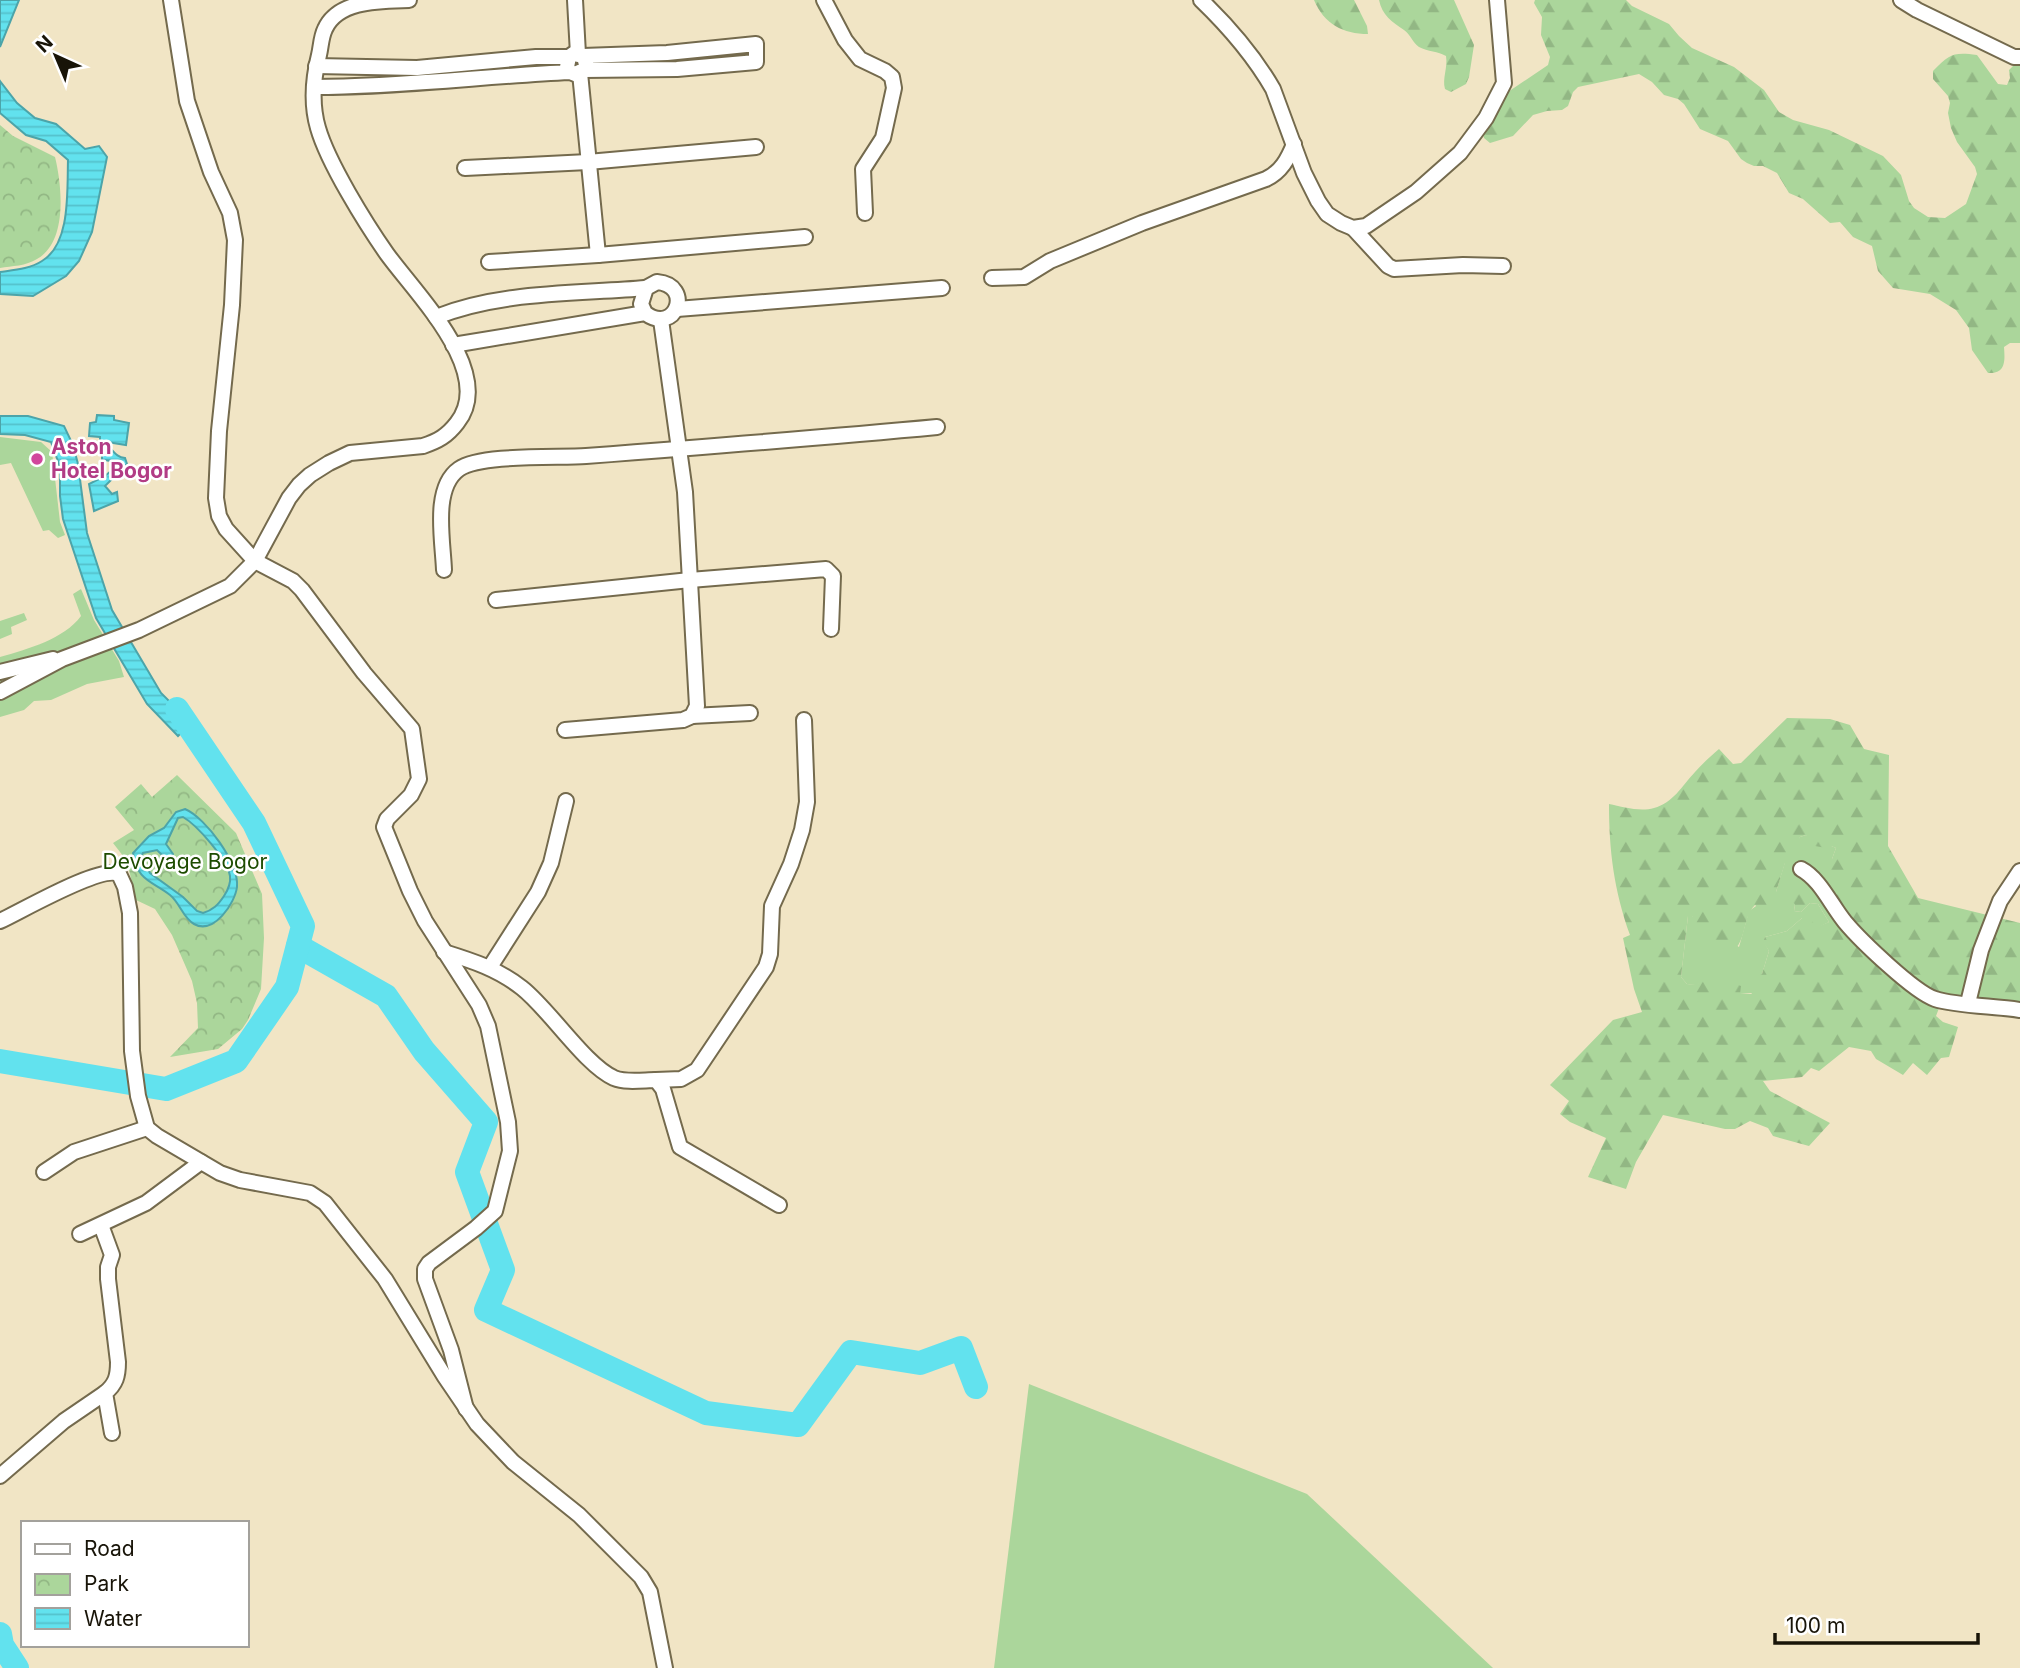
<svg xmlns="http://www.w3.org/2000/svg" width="2020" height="1668" viewBox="0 0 2020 1668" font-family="Inter,sans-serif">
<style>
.grass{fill:#abd69b}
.forest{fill:url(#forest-firs);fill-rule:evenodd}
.park{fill:url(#park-crowns)}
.water{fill:url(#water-rules);stroke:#4ca4a9;stroke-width:2;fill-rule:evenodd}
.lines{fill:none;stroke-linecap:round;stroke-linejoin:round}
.river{stroke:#62e2ee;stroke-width:24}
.minor-casing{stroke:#746a4d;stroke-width:18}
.minor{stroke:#fff;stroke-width:14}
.hotel-dot{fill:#d1479c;stroke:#fff;stroke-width:2.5}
.labels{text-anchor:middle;stroke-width:5;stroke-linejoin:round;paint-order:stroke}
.hotel-label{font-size:21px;font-weight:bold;fill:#b23c85;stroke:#fff;text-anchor:start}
.park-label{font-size:21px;fill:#1d4c00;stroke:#fff}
</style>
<defs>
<pattern id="forest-firs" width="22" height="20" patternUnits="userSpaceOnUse" patternTransform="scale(1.75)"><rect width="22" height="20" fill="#abd69b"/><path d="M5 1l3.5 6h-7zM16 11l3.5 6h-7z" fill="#92b784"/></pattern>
<pattern id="park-crowns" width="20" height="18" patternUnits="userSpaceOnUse" patternTransform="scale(1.75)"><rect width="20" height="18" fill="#abd69b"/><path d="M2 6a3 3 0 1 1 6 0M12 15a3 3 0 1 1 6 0" fill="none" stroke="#92b784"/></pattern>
<pattern id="water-rules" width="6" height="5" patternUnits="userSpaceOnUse" patternTransform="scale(1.75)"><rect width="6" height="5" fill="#62e2ee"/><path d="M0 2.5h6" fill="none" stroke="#54c1cb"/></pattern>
</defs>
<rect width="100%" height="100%" fill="#f1e5c5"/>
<g class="grass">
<polygon points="0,437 41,442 52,452 60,522 65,535 58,538 49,530 43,531 11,463 0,465"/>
<path d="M 81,589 L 94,620 L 119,661 L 124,677 L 87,684 L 51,700 L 34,701 L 24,710 L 0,717 L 0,657 C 28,649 64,639 81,616 L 73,594 Z"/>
<polygon points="24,613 27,620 11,627 12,634 0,639 0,621"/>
<polygon points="1806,835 1836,848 1832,859 1795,904 1794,911 1801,912 1810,903 1818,904 1829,922 1817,928 1802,918 1787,931 1765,937 1764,942 1769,951 1762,974 1752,993 1740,994 1702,982 1696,985 1687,984 1681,977 1688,916 1692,916 1739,947 1749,911 1776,892 1785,862 1800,837"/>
<polygon points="1029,1384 1307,1494 1493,1668 994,1668"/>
</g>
<g class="forest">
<path d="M 1314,0 L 1354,0 L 1367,26 L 1368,34 C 1343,34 1324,24 1314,0 Z"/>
<path d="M 1379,0 L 1454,0 L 1474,45 L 1469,77 L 1466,84 L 1451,92 L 1445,89 C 1442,78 1448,68 1446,56 C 1438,51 1428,52 1419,47 C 1413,43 1410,34 1404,30 C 1392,22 1382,15 1379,0 Z"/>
<path d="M 1535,0 L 1626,0 L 1632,6 L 1669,24 L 1679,36 L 1692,48 L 1734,67 L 1764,90 L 1779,112 L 1793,120 L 1829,130 L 1883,156 L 1901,175 L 1909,201 L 1914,208 L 1928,217 L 1945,218 L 1966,204 L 1977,174 L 1975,167 L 1957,142 L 1951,128 L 1948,113 L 1950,103 L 1948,96 L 1933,79 L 1933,71 C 1950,54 1953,52 1977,55 L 1998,84 L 2007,85 L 2010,78 L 2009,70 L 2020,59 L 2020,343 L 2010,343 L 2004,347 C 2005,361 2006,374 1988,373 L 1972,350 L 1969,328 L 1956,310 L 1930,294 L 1893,288 L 1878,271 L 1872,246 L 1853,237 L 1840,222 L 1830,223 L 1803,199 L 1789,193 L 1777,173 L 1763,166 L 1754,166 L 1747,163 L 1741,159 L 1728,141 L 1700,129 L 1684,104 L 1678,99 L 1664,95 L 1652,82 L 1639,74 L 1578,87 L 1573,92 L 1568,106 L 1562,110 L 1547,111 L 1533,115 L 1513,136 L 1490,143 L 1484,138 L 1480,122 C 1491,111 1505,111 1505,94 L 1548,65 L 1550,57 L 1541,35 L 1542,17 L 1534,3 Z"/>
<path d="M 1787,718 L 1830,719 L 1850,725 L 1864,749 L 1889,755 L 1888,846 L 1918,898 L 2020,923 L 2020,1008 L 1941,1003 L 1936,1016 L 1943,1022 L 1958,1027 L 1949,1057 L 1941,1058 L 1927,1075 L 1913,1063 L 1903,1075 L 1876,1059 L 1871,1051 L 1849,1047 L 1819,1071 L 1811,1068 L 1802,1077 L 1763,1081 L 1770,1091 L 1830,1123 L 1809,1146 L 1773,1136 L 1768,1128 L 1750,1121 L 1735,1129 L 1725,1129 L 1663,1115 L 1636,1162 L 1626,1189 L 1588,1177 L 1606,1138 L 1570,1122 L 1560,1114 L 1569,1101 L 1550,1085 L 1613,1020 L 1642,1012 L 1634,989 L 1623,938 L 1630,935 C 1614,890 1609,851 1609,804 C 1623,807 1640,812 1654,808 C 1673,803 1682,786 1695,772 C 1702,764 1711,756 1719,749 L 1733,764 L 1741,763 ZM 1806,835 L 1815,846 L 1826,848 L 1831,846 L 1836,848 L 1832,859 C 1808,858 1796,881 1789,900 L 1795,904 L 1794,911 L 1801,912 L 1810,903 L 1818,904 L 1829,922 L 1817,927 L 1809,918 L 1802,918 L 1787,931 L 1765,937 L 1763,942 L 1769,951 L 1762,974 L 1747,983 L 1747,988 L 1752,994 L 1740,994 L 1741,986 L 1713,975 L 1706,975 C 1701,984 1697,985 1687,984 L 1681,977 L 1688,916 L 1692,916 C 1701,939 1706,949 1732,952 C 1747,941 1742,918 1755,905 L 1764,912 L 1777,899 L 1776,892 L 1785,863 L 1793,864 L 1800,848 L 1798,844 L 1800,837 Z"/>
</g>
<g class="park">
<path d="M 0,125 L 13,136 L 55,157 C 62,185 68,242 37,259 C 26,266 12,266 0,268 Z"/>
<polygon points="177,775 236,833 262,894 264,938 261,989 248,1020 242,1029 218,1049 170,1057 198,1028 197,1003 192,981 172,935 155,909 136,900 127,861 113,843 134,830 115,807 141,784 152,797"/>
</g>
<g class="water">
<polygon points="0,0 19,0 0,47"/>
<path d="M 0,81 L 17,103 L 35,118 L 56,124 L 85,149 L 99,146 L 107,157 L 92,232 L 79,261 L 66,276 L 33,296 L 0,294 L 0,272 C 14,270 30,269 42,261 C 71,244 67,190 68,160 L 46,141 L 26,135 L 0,113 Z"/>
<polygon points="97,415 114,416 114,420 129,423 126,445 100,441 100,437 89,436 90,423 96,422"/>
<polygon points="0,416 28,416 64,426 73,445 78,464 87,533 112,610 161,693 191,723 178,736 147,704 96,618 63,519 60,496 60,467 51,442 25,435 0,434"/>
<path d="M 102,443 C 113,446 113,457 125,458 L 127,464 L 105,486 L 112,494 L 117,492 L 118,501 L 94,511 L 89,484 L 105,476 L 117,466 L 113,461 L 102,460 Z"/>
<path d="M 185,809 C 206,818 239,863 237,887 C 235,903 214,935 194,924 C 183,918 180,903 170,895 C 152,881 137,881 133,853 L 149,836 L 164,828 L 176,812 ZM 183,817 C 197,825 227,859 230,876 C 231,884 228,890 224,896 C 218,905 213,910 203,913 L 197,911 L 183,897 L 150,873 L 141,857 L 143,853 L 157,850 L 164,857 L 170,859 L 173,854 L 166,844 L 178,818 Z"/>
</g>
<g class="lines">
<g class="river">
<polyline points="298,946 386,996 424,1051 486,1122 467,1172 503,1270 486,1310 706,1413 798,1425 851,1352 920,1363 961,1348 976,1387"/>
<polyline points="0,1061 166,1089 236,1061 287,987 303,926 254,823 177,709"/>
<polyline points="0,1634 2,1645 17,1668"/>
</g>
<defs>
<g id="minor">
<polyline points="171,0 187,101 211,172 230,213 235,240 232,305 219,431 216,498 219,516 226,529 255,561 293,581 302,590 364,673 412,729 419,779 411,795 387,819 384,827 410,891 425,921 479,1005 488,1026 508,1122 510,1151 495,1211 476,1228 429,1263 425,1269 425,1279 451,1350 466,1409"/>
<polyline points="575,0 578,54"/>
<polyline points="824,0 845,40 860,59 885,71 892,77 894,88 883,138 863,169 865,213"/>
<path d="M 1201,0 C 1228,26 1254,56 1273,89 L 1304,173 L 1318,201 L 1327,214 L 1341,223 L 1353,228 L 1366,226 L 1416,192 L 1460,153 L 1486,118 L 1504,83 L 1497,0"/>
<polyline points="1901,0 1917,10 2014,57 2020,57"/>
<polyline points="583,56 667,53 756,44 756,62 677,69 584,70"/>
<polyline points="316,66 417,68 536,57 569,57"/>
<polyline points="580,73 598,255"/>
<path d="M 314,87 C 400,87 485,76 570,72 L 575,74 L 584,70 L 587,66 L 583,56 L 573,54 L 569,57 L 567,67 L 570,72"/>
<polyline points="465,168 588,162 756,147"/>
<polyline points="1353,228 1388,266 1394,269 1463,265 1503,266"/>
<polyline points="489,262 598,255 805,237"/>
<path d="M 992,278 L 1024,277 L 1050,261 L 1142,223 L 1266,179 C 1281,172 1288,159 1294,144"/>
<polyline points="677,309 942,288"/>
<path d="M 436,317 C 501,291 576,294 646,288"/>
<path d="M 453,345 L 645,313 C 676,336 694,285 657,282 L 646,288 L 641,304 L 645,313"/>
<path d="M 444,570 C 443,541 432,488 459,469 C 481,454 557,458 586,456 C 703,447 820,438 937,427"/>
<polyline points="496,600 690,580 826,569 833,576 831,629"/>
<polyline points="0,672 53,659"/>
<path d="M 0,692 L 62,659 L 139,630 L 230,586 L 255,561 L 289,498 L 299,485 L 310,475 L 329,463 L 350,453 L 423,446 C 438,441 447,436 457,423 C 497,373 415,293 387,254 C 366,224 328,163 318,128 C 311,104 313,79 319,55 C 321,47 321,37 325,29 C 338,0 380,1 409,0"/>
<polyline points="692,716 750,713"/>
<polyline points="565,730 683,720 692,716 697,706 685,492 661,320"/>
<path d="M 1801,869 C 1820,879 1831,905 1845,922 C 1860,940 1914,992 1935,999 C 1957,1006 1995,1006 2020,1010"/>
<path d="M 0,921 C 22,911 100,865 119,874 L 125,887 L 130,913 L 132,1051 L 138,1096 L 147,1128 L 157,1136 L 220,1173 L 240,1180 L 310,1193 L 325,1203 L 385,1279 L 445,1377 L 477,1424 L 513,1462 L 579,1515 L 641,1577 L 650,1592 L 665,1668"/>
<path d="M 444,952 C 473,961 498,969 522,988 C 550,1010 585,1065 614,1078 C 626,1083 644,1080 656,1080 L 663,1089 L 680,1147 L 779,1205"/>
<polyline points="490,967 538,892 551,863 566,801"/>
<polyline points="1968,1003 1981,950 2000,901 2020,871"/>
<polyline points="656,1080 681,1079 697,1070 766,967 770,954 772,906 791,864 802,830 807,802 804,720"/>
<polyline points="44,1172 74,1152 147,1128"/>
<path d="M 101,1225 L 112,1255 L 108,1267 L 108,1279 L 118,1362 C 118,1376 116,1384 105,1393 L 112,1433"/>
<polyline points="80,1234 146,1203 201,1162"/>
<polyline points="0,1476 64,1421 105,1393"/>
</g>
</defs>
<use href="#minor" class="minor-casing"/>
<use href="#minor" class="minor"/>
</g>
<circle class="hotel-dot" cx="37" cy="459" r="7"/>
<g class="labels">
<g class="hotel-label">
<text x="51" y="454">Aston<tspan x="51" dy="24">Hotel Bogor</tspan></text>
</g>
<g class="park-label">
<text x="185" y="869">Devoyage Bogor</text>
</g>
</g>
<rect x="21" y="1521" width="228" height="126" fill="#ffffff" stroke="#a3a19c" stroke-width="2"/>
<rect x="35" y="1544" width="35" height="10" fill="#ffffff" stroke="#a3a19c" stroke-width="2"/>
<text x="84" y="1556" font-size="21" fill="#181408">Road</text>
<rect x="35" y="1574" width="35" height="21" fill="url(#park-crowns)" stroke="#a3a19c" stroke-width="2"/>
<text x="84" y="1591" font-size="21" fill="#181408">Park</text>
<rect x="35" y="1608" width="35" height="21" fill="url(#water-rules)" stroke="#a3a19c" stroke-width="2"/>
<text x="84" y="1626" font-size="21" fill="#181408">Water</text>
<g transform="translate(56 56) rotate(316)" stroke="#ffffff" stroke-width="5" paint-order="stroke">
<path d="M0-5L12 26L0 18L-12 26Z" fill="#181408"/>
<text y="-10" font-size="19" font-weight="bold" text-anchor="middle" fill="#181408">N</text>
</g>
<path d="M1775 1633v10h203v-10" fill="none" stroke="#181408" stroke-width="3.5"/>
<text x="1786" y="1633" font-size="21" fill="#181408" stroke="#ffffff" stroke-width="5" paint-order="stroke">100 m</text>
</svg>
